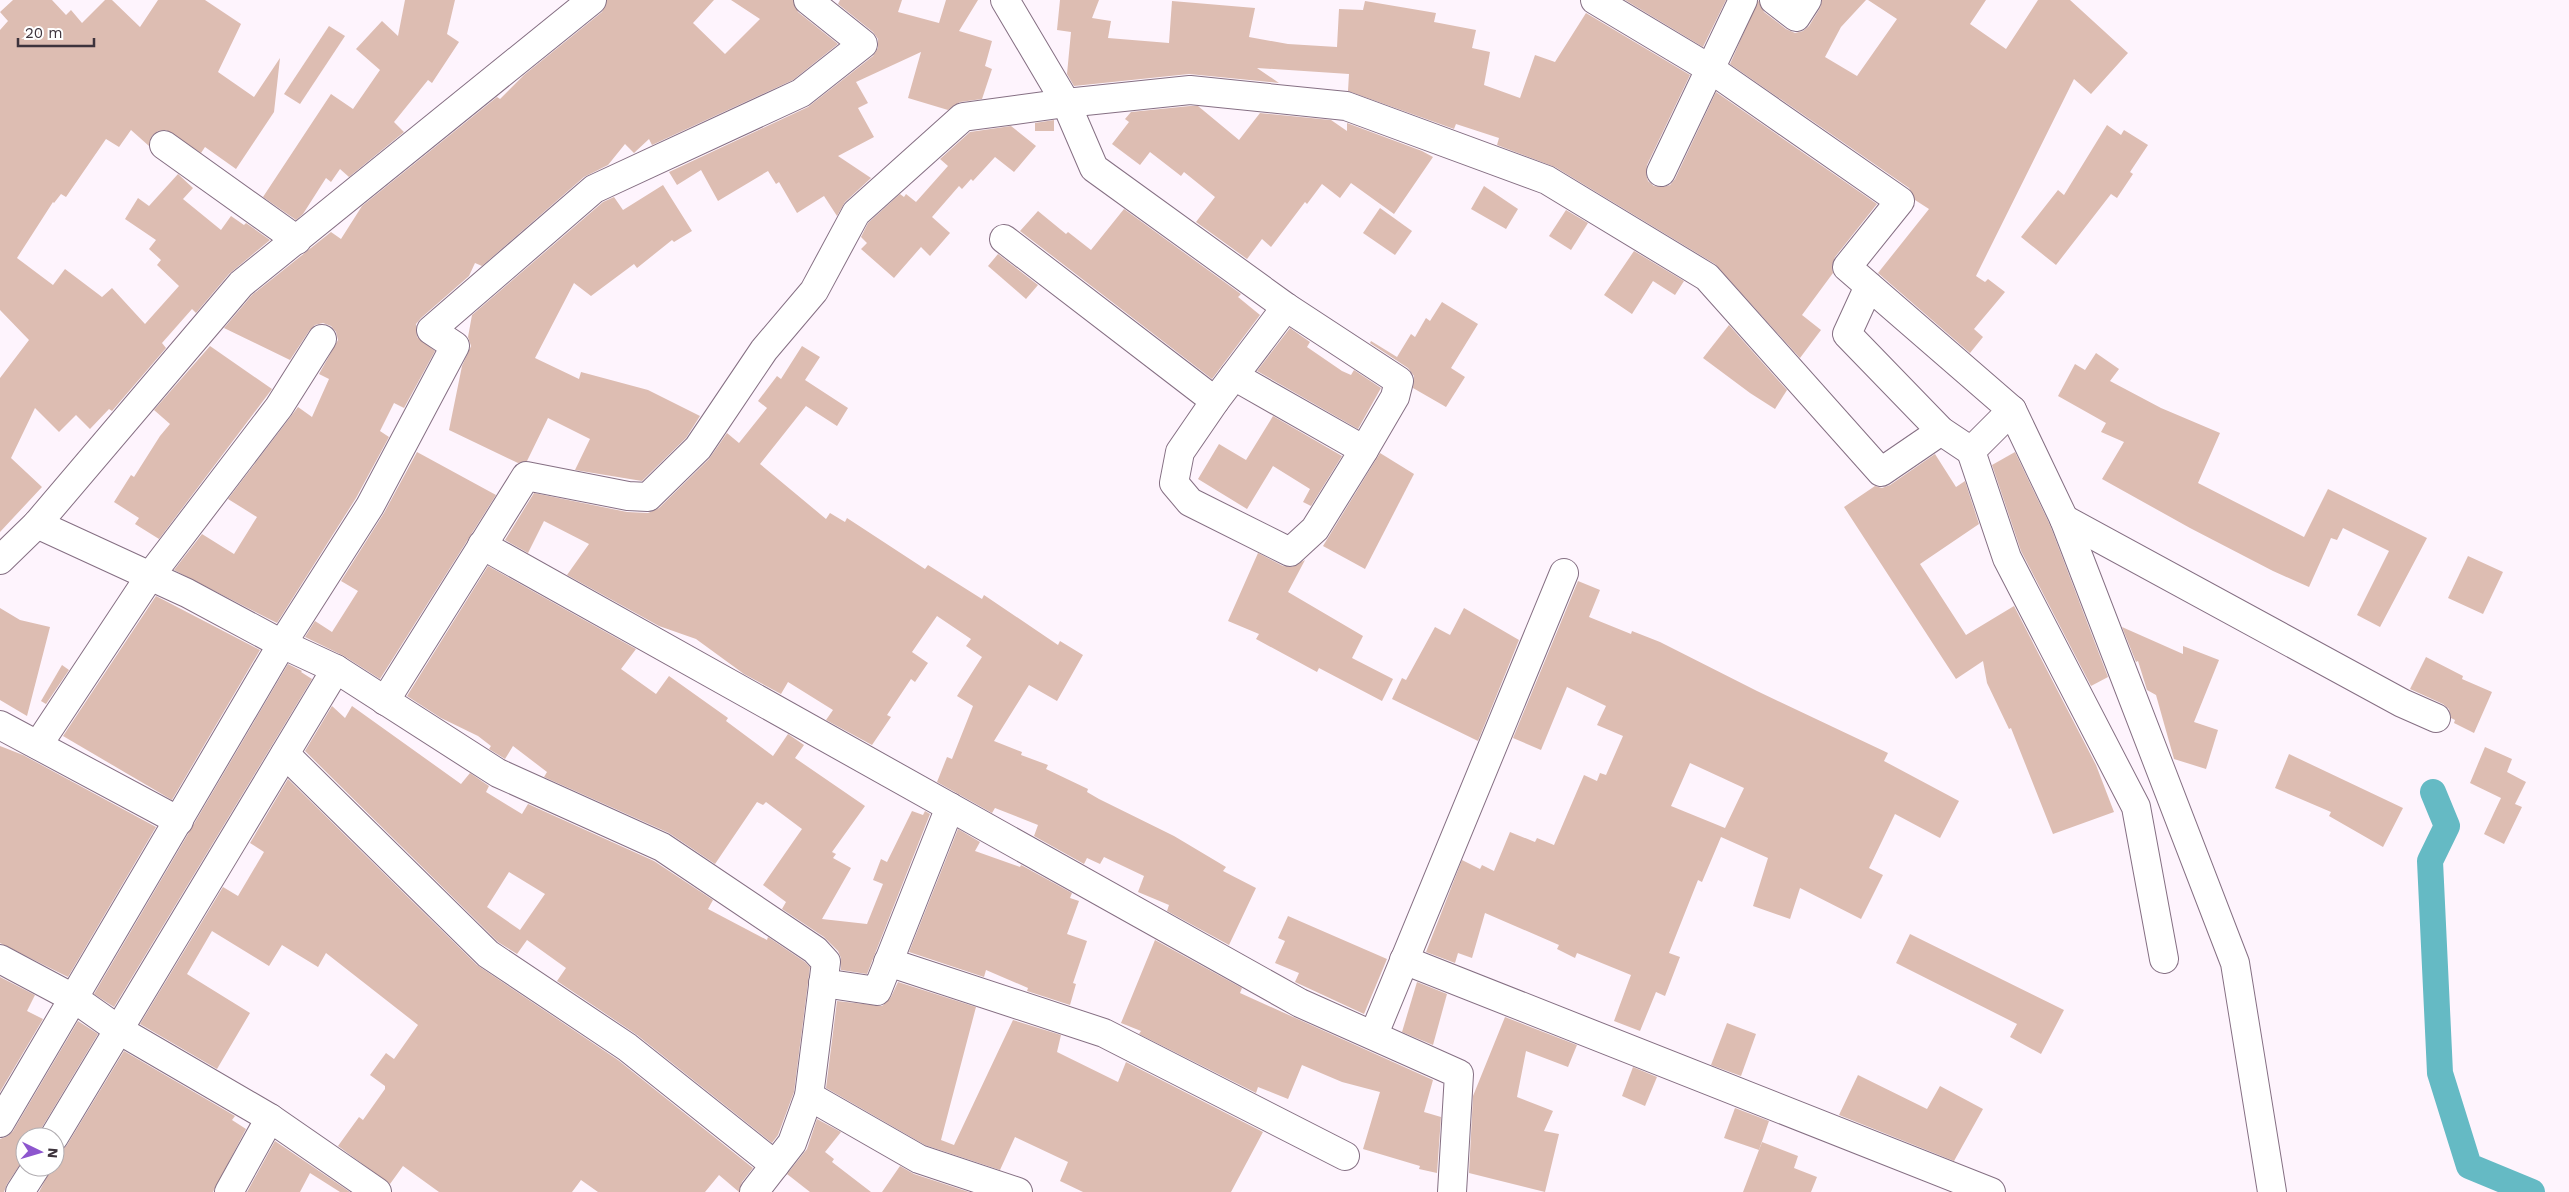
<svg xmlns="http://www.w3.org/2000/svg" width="2569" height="1192" viewBox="0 0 2569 1192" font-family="'Work Sans',sans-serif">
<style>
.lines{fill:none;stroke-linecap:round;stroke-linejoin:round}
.canal{stroke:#65bac4;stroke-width:26}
.building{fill:#ddbdb2;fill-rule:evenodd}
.street-casing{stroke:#856f83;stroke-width:30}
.secondary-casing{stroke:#856f83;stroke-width:30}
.street{stroke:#fff;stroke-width:28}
.secondary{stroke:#fff;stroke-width:28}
</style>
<rect width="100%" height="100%" fill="#fef4fd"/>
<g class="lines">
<polyline class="canal" points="2433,792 2447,826 2430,861 2440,1073 2469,1166 2532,1192"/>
</g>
<g class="building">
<polygon points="13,0 52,0 66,15 71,10 82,23 105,0 112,0 140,27 158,0 205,0 241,24 218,72 254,97 280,58 274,112 236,169 205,147 201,153 166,130 158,131 152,136 149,146 131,130 119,147 106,139 66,197 61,194 54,203 53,202 17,258 53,285 65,269 102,297 112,288 145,324 179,286 157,265 161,260 149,249 156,240 125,219 138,198 149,206 178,174 193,188 183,199 221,230 231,216 244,225 246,223 270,240 229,274 196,313 192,309 162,343 166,348 112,411 109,409 90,429 76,415 59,432 35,408 11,458 42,487 0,532 0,378 29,340 0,310 0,30 8,21 0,12"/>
<polygon points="405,0 455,0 447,34 459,42 432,83 428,80 394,122 404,132 349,177 340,169 331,182 326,178 303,214 296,220 263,197 331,94 353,109 380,70 356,49 382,21 398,36"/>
<polygon points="607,0 714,0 693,23 725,54 760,19 731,0 793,0 798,12 838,44 793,80 652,145 649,139 634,153 625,144 608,165 584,177 482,266 475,263 469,276 421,318 416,324 417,337 435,351 404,408 394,403 380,431 389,437 356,498 277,623 174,570 202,534 234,554 257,517 228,499 298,407 312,417 329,379 319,374 338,340 336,332 331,326 323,323 315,325 309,331 290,360 224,328 252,295 331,232 341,239 362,206 497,97 500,99 524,75 602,12"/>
<polygon points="840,0 902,0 898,12 939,23 946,0 978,0 959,31 992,41 985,66 992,69 982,99 960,102 948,110 908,98 921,52 856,82 868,103 858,108 874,137 838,156 871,178 845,202 837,216 824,196 797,213 779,182 776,184 768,171 718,201 701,170 677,185 669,172 808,107 873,56 878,48 878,39 873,32 838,4"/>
<polygon points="1060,0 1099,0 1092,18 1111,21 1108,38 1169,43 1172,1 1255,8 1249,37 1288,44 1337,47 1339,9 1363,10 1365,1 1436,13 1434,22 1476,30 1472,48 1490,52 1484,85 1520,98 1535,55 1555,62 1586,13 1690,75 1647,165 1646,174 1648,181 1654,186 1663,187 1670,185 1675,179 1716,92 1877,204 1835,257 1832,265 1833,273 1802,315 1821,330 1800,358 1715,264 1555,167 1497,145 1499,138 1456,124 1454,129 1348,91 1349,74 1257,68 1279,83 1189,74 1074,86 1067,74 1071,32 1057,30"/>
<polygon points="1625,0 1726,0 1703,47"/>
<polygon points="1758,0 1764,12 1786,29 1795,33 1803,31 1809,26 1820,8 1822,0 1866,0 1841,27 1825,57 1857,76 1897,19 1868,0 1986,0 1970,24 2006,49 2038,0 2070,0 2128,53 2091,94 2074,79 1976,276 1985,282 1988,279 2005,292 1974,329 1983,337 1970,353 1878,273 1929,209 1915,200 1909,188 1730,64"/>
<polygon points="329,26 345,36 300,104 284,94"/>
<polygon points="1190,106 1198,106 1239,140 1260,113 1331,120 1347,131 1347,123 1422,151 1433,157 1394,214 1351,183 1340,198 1322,184 1307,204 1305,202 1271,247 1262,239 1247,259 1196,222 1215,197 1184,172 1181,176 1150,152 1140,165 1112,144 1129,122 1125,119 1131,112"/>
<polygon points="1054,120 1054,131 1035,131 1035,123"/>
<polygon points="2107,125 2121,135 2124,130 2148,145 2130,172 2133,174 2117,198 2111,194 2056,265 2021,237 2058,190 2064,195"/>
<polygon points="1011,126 1036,146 1014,172 995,157 973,181 971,179 962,189 959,186 932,217 950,233 930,256 921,247 894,278 861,249 867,243 861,237 868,223 900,194 904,197 906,194 916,202 948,166 940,159 970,132"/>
<polygon points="663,185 692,231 674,242 672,240 637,268 634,264 591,296 574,283 535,358 579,379 581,372 648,390 700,416 686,438 642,481 575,470 590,439 548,418 527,461 518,463 449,430 462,366 471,346 468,337 472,315 603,202 614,197 623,210"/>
<polygon points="1484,186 1518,209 1506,229 1471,209"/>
<polygon points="1380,208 1412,231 1395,255 1363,233"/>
<polygon points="1124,209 1241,294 1238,297 1260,315 1212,379 1020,231 1038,211 1066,234 1068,232 1091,250"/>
<polygon points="1566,210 1588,223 1571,250 1549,236"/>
<polygon points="1634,251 1684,281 1675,295 1653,281 1632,314 1604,295"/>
<polygon points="998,254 1038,285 1026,299 988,266"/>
<polygon points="1442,302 1478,324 1451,368 1465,377 1446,407 1413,388 1414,376 1408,368 1370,343 1371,341 1397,357 1411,334 1415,337 1426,318 1430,321"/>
<polygon points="1729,325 1787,390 1775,409 1750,393 1703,358"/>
<polygon points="1290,328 1310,342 1307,347 1342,371 1351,375 1354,370 1381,388 1358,429 1257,371"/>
<polygon points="210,346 272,389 159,539 135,524 139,518 114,502 131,475 134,477 160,436 170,424 154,410"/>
<polygon points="802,346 820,357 805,380 848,408 837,426 806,406 760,464 826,519 830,513 845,522 847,518 925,569 928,565 982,599 984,595 1058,645 1060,641 1083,655 1057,701 1029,685 994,741 1022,752 1021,755 1048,765 1046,769 1088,789 1087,792 1099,799 1174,836 1226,867 1223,871 1256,888 1229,945 1167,911 1169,905 1138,892 1144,876 1104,857 1100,864 1087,858 1084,864 1034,836 1038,825 995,808 992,813 937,782 947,757 952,759 973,706 957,696 982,657 966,646 971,639 937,616 912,652 928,663 915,682 911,679 887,715 891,717 872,745 826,720 833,710 788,682 781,694 744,674 696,639 659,626 567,575 589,544 544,521 528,553 505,540 534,493 627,512 648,513 659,508 709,459 727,433 739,443 767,408 758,401 777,376 781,379"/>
<polygon points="2096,353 2119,369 2110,381 2161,408 2220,433 2198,483 2304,537 2328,489 2427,538 2380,627 2357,615 2389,551 2343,528 2337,540 2331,538 2309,587 2273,571 2190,528 2102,479 2124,442 2101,432 2106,423 2058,396 2075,364 2085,370"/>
<polygon points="1273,416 1342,456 1311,506 1303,502 1310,489 1273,466 1247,509 1198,479 1219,444 1246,460"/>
<polygon points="417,452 496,495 380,679 344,656 305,637 315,621 332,632 358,591 341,581 384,513"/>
<polygon points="2015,452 2050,525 2108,677 2091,686 2021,551 1992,465"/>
<polygon points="1380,453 1414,474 1365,569 1323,546"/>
<polygon points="1935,454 1956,487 1965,481 1979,524 1920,564 1966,635 2014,606 2096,765 2114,812 2053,834 2011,728 2009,729 1987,683 1983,661 1956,679 1844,507 1875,486 1882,488 1890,485"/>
<polygon points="1258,553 1283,566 1292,567 1305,560 1288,592 1363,636 1352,658 1393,679 1382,701 1319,668 1317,672 1256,639 1259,634 1228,621"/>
<polygon points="2468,556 2503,572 2483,614 2448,598"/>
<polygon points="488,566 636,649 621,669 656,694 669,676 728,718 726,721 773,756 788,734 804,745 795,758 865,806 832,852 836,854 833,858 851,868 822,919 867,924 883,884 873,880 881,859 887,862 912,811 923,815 925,811 930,814 867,974 841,970 841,958 838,951 824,937 782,909 786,902 763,885 802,829 766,802 763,805 757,802 715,864 669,833 544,777 547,772 513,746 505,759 489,749 491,746 478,736 441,718 407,696"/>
<path d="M 1578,581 L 1600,590 L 1589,617 L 1631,634 L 1632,631 L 1660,642 L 1757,691 L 1888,753 L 1884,761 L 1959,801 L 1940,838 L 1895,814 L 1869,868 L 1883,875 L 1861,919 L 1800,888 L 1790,919 L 1753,906 L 1768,858 L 1721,837 L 1702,882 L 1698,880 L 1669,953 L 1680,957 L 1665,996 L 1656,992 L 1640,1031 L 1614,1021 L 1631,975 L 1577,953 L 1575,958 L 1557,949 L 1559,945 L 1485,913 L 1472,958 L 1458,953 L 1455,963 L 1426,952 L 1462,860 L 1480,869 L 1482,865 L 1494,871 L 1510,832 L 1535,842 L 1537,838 L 1554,845 L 1584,775 L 1597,781 L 1600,773 L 1606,775 L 1623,736 L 1597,725 L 1606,706 L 1567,687 L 1541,750 L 1513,738 ZM 1690,763 L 1744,788 L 1725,828 L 1671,806 Z"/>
<polygon points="156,596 260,650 172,800 63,736"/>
<polygon points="0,608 20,620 50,627 27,716 0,700"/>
<polygon points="1464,608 1519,640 1478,741 1392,699 1402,678 1406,680 1435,627 1450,635"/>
<polygon points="2122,627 2183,654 2183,646 2219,660 2194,722 2218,730 2206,769 2174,759 2156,695 2147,690 2138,661 2136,662"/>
<polygon points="2426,657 2463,676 2462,679 2492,692 2474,733 2454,723 2455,720 2451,718 2449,709 2443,704 2410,689"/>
<polygon points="288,664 302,671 301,672 312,679 114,1007 94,994"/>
<polygon points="62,665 69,670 46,704 41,701"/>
<path d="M 332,706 L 345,718 L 352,706 L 461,784 L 470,773 L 489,786 L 486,792 L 522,814 L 528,804 L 654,861 L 713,900 L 708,909 L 767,940 L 768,937 L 805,962 L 810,967 L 794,1092 L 778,1135 L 772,1143 L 637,1035 L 557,981 L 566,968 L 527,940 L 517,954 L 498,942 L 305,751 ZM 509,872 L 545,894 L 520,930 L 487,907 Z"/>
<polygon points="0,746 23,755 156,827 68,977 0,943"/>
<polygon points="2485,747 2512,759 2507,772 2526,782 2515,804 2522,807 2504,844 2484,834 2501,798 2470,783"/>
<polygon points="2289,754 2403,808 2383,847 2329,816 2331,812 2275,788"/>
<polygon points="288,779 477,965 618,1060 753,1168 742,1182 739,1192 719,1175 705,1192 598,1192 581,1180 572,1192 439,1192 403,1166 390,1184 338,1146 359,1117 363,1120 385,1089 385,1086 370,1075 386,1053 394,1059 418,1025 326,953 318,967 282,945 269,966 212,931 187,974 250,1013 217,1069 140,1024 223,887 238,896 264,852 250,843"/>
<polygon points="958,829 980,842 975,851 1020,867 1021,865 1072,893 1070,898 1079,901 1067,934 1087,941 1073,983 1076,984 1070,1005 1027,991 1028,988 986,970 984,977 909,952"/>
<polygon points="1288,916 1387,959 1364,1014 1295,982 1299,973 1275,963 1285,941 1278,938"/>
<polygon points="1910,934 2064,1010 2041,1054 2010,1037 2017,1024 1896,963"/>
<polygon points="1155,940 1242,988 1240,993 1433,1080 1424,1112 1441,1117 1437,1173 1419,1169 1420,1166 1363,1149 1380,1092 1342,1082 1302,1065 1288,1099 1258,1087 1256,1093 1139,1034 1141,1031 1121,1023"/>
<polygon points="0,977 35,995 27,1011 43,1019 0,1092"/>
<polygon points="898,982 976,1007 941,1140 954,1145 1013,1020 1061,1035 1057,1052 1118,1082 1126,1062 1263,1132 1231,1192 1083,1192 1060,1181 1068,1162 1015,1137 1000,1170 925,1145 826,1088 837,1001 882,1006 891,997"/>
<polygon points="1417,982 1447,994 1433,1045 1402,1032"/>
<polygon points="1505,1017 1577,1045 1568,1067 1526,1051 1517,1097 1553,1111 1544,1131 1559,1134 1545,1192 1469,1173 1473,1096"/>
<polygon points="78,1021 98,1034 41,1129 38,1137 25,1137 25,1157 7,1184 4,1192 0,1192 0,1139 8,1136 13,1131"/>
<polygon points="1727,1023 1756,1034 1741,1076 1711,1065"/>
<polygon points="124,1051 235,1116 232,1120 246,1129 213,1192 39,1192 52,1167 55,1167 55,1152 62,1150 67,1145"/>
<polygon points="1633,1067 1657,1077 1645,1106 1622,1096"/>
<polygon points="1858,1075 1927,1109 1940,1086 1983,1109 1954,1161 1839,1115"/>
<polygon points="1735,1108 1769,1121 1759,1150 1724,1138"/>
<polygon points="817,1119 841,1132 825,1152 834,1159 832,1162 871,1192 810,1192 787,1174 807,1149"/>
<polygon points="275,1141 350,1192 340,1192 310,1173 300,1192 247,1192"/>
<polygon points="1762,1142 1798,1156 1794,1168 1817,1177 1811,1192 1743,1192"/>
<polygon points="900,1166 914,1174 969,1192 882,1192"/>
</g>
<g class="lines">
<defs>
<g id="street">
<polyline points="1005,0 1066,103 1190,90 1346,106 1547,180 1707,277 1881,472 1941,431"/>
<polyline points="1595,0 1712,70 1900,201 1847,267 2012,410 1971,451 1941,431 1847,334 1869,286"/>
<polyline points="1774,0 1796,17 1807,0"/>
<polyline points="164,145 297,240"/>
<polyline points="1661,172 1743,0"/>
<polyline points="1004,239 1215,401 1286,307"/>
<polyline points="1215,401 1180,452 1174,483 1190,502 1290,552 1315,529 1364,450 1234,376"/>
<polyline points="2012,410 2064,519 2235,963 2272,1192"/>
<polyline points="1971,451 2007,558 2136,807 2164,959"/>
<polyline points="2064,519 2402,703 2436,718"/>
<polyline points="37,524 187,593 282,644 336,669 498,773 662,847 815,950 826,962 809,1096 792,1143 754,1192"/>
<polyline points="482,545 1300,1003 1459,1074 1452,1192"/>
<polyline points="385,701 526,476 628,496 648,497 698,448 764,350 814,291 856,213 963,117 1066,103 1094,168 1286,307 1399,381 1395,397 1364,450"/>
<polyline points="0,725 179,821"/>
<polyline points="38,745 150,576 279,407 322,339"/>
<polyline points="285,754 488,954 627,1047 775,1165"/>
<polyline points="0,959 75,999 119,1030 270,1118 377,1192"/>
<polyline points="1404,960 1991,1192"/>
<polyline points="888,962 1104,1033 1345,1156"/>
<polyline points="823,983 877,991 950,807"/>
<polyline points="1374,1034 1564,573"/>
<polyline points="809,1096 919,1159 1018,1192"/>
<polyline points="0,1123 282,644 370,506 455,346 431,330 594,189 801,93 863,44 808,0"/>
<polyline points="54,1137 336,669"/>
<polyline points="20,1192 36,1167"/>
<polyline points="229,1192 270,1118"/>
</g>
<polyline id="secondary" points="0,560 37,524 241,284 592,0"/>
</defs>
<use href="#street" class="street-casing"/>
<use href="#secondary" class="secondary-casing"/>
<use href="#street" class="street"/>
<use href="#secondary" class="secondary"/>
</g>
<g transform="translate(40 1152) rotate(95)"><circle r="24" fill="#ffffff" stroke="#b1adb1"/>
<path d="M0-4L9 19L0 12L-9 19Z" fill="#8d56ce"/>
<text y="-8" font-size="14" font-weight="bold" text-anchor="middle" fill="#3d333c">N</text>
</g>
<path d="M18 38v8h76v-8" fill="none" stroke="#3d333c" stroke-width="2.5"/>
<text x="25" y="38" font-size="15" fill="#3d333c" stroke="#ffffff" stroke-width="4" paint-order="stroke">20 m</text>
</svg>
